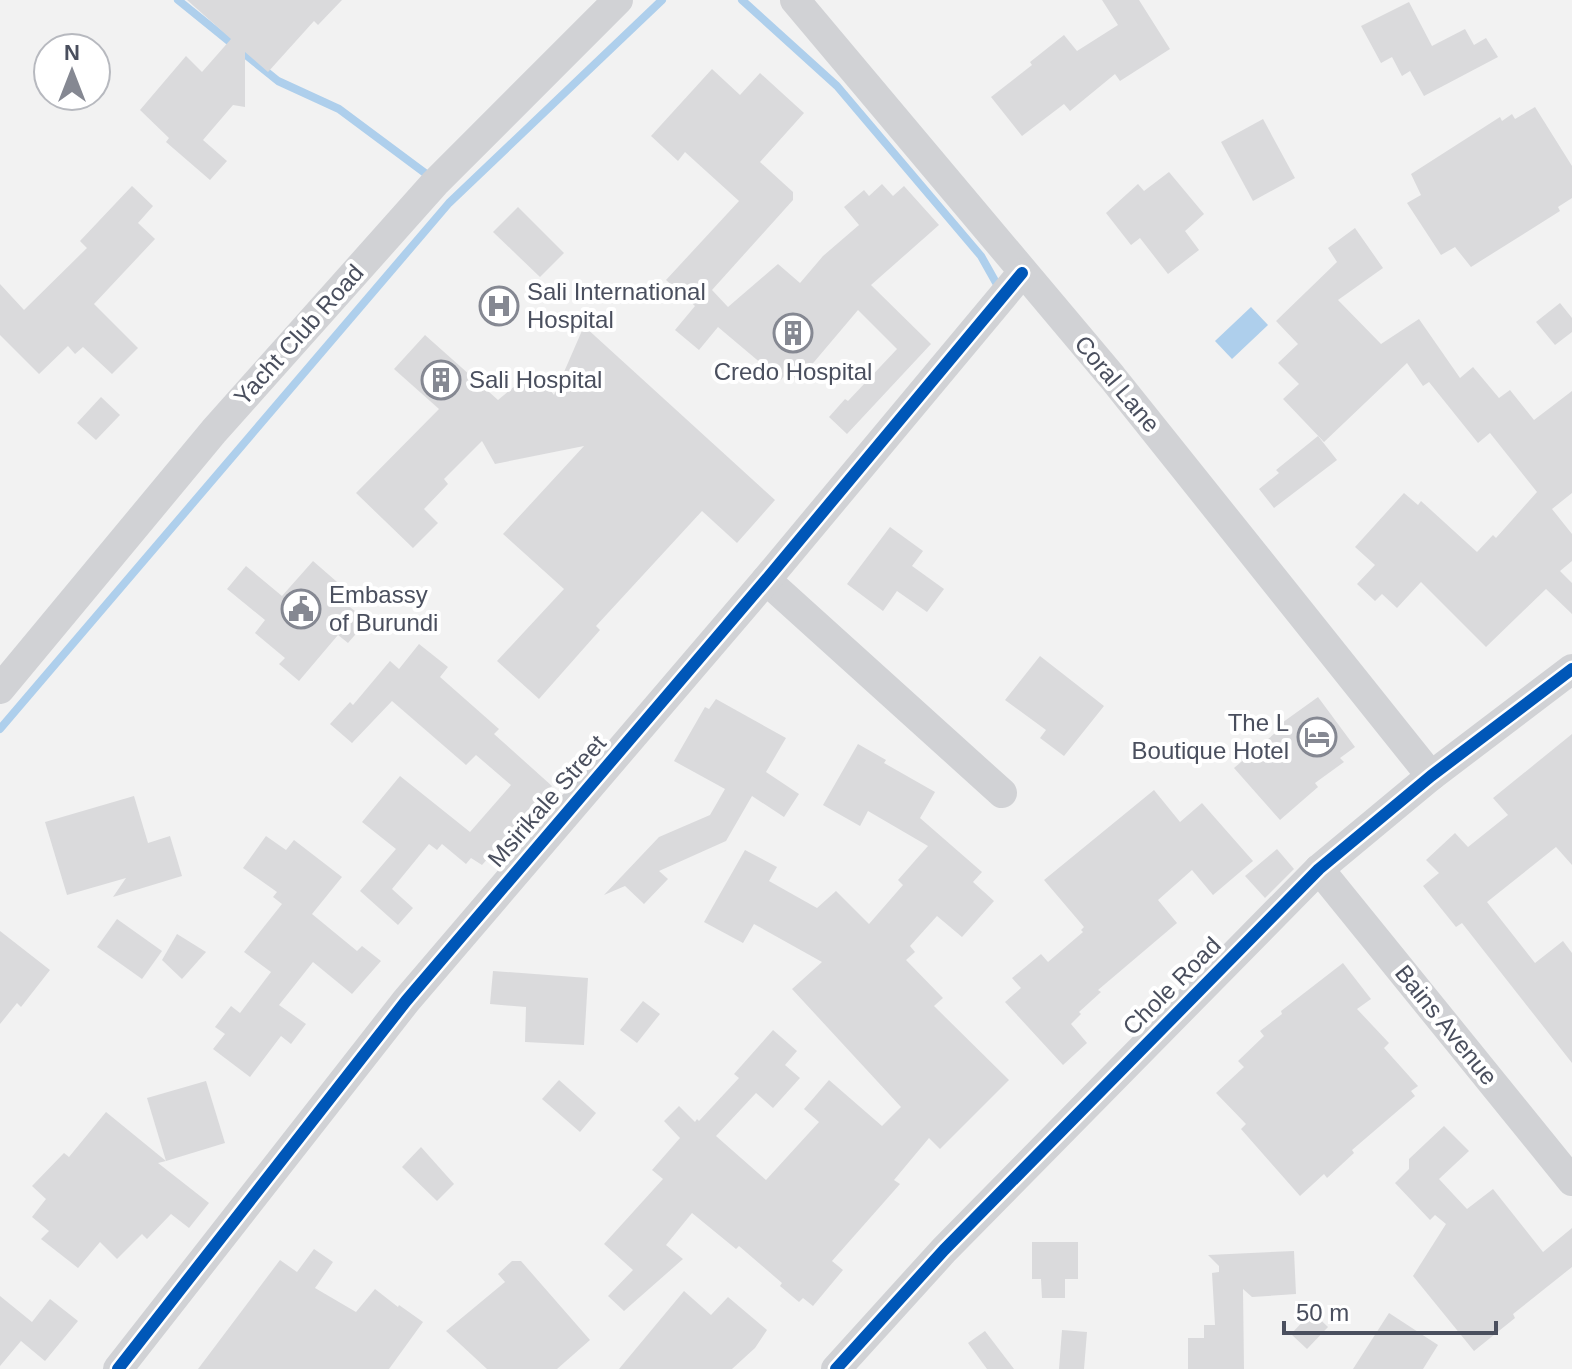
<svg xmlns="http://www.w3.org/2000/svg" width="1572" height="1369" viewBox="0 0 1572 1369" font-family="Arial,sans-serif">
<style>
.water{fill:#aecfec}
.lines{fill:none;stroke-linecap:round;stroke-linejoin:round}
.stream{stroke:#aecfec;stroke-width:8}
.building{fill:#dadadc}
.minor{stroke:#d1d2d5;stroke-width:30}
.cycleway-casing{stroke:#fff;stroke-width:17}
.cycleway{stroke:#0057b8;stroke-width:12}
.labels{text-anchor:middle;stroke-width:8;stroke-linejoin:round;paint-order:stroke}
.poi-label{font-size:24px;fill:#4a4f5e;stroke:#fff;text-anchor:start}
.street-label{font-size:24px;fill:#4a4f5e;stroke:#fff}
</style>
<rect width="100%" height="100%" fill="#f2f2f2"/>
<polygon class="water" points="1251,307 1268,325 1232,359 1215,341"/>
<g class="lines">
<g class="stream">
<polyline points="178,0 278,81 339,109 429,176"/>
<polyline points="742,0 837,86 981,256 999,288"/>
<polyline points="0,729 449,203 662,0"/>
</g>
</g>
<g class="building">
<polygon points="187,0 342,0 318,25 314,21 268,72 245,52 245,107 233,105 203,140 227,161 210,180 166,142 169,138 140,110 186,56 202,72 231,39"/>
<polygon points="1102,0 1139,0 1170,49 1120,81 1115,74 1070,111 1064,104 1022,136 991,97 1032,65 1030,62 1064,35 1077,51 1118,25"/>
<polygon points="1409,2 1432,46 1465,29 1474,45 1486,38 1498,57 1424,96 1410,71 1402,76 1392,57 1381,63 1361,26"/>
<polygon points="712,69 740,95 760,73 804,113 760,162 793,192 793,200 712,290 728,307 778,264 800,283 823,256 859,225 844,207 864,190 869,196 882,184 893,196 904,186 939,225 871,285 931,344 847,434 829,417 845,399 848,401 897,349 858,310 798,381 788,371 781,380 718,327 699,350 675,330 695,306 666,280 739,201 685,152 678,161 651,136"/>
<polygon points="1535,107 1572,166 1572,198 1558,207 1560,211 1471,267 1455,247 1441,255 1407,203 1421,195 1411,174 1500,117 1502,121 1512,114 1515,119"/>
<polygon points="1263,119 1295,178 1253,201 1221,142"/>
<polygon points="1169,172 1204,214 1185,231 1199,250 1168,274 1140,238 1131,245 1106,213 1138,184 1144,191"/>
<polygon points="132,186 153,206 138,223 155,239 94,304 138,348 112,374 83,347 75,354 68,346 39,374 0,335 0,284 24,310 87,248 80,241"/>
<polygon points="518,207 564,253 540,277 493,232"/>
<polygon points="1355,228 1383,268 1338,300 1381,344 1419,319 1460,378 1473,367 1499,398 1510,390 1534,420 1572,391 1572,493 1552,509 1572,534 1572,561 1560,571 1572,583 1572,614 1546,589 1486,647 1421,582 1397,608 1382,594 1375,601 1357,584 1375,565 1355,547 1404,493 1418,505 1421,501 1477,552 1493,535 1496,538 1537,492 1490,433 1478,443 1429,382 1423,386 1407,363 1324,442 1283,399 1299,384 1278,363 1298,344 1276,321 1337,262 1328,248"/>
<polygon points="1560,303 1572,318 1572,332 1555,345 1536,322"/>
<polygon points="584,326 775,500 737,543 702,511 596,626 600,630 539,699 497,661 564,589 503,534 584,446 495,464 482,441 444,479 448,484 424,509 438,523 413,548 356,493 439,409 394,369 425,335 498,400 534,370 554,395"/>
<polygon points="101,397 120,415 96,440 77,423"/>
<polygon points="1318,436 1337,460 1274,508 1259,489 1279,473 1276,470"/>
<polygon points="890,527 923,551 912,566 944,589 927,612 897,591 883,611 847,584"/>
<polygon points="313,561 352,595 345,603 367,621 348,643 338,635 299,681 279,664 285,658 255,633 265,620 227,589 246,566 282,596"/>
<polygon points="419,644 448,667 440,677 499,729 494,734 552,786 482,865 471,858 466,864 442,844 437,850 429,844 392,889 413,908 398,925 360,891 396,849 362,822 400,776 470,832 511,785 476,755 466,765 392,701 352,743 330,724 350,702 353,705 390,661 399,669"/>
<polygon points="1040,656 1104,706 1064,756 1040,738 1046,730 1005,700"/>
<polygon points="1318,697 1355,747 1340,758 1344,762 1315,783 1318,787 1280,820 1234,768 1281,728 1279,725"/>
<polygon points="716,699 786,738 766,772 799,794 784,817 752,796 726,841 659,871 668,879 644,904 625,886 604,895 659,837 710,815 725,789 674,761 705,707 709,709"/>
<polygon points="1572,734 1572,865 1556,847 1487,902 1535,963 1563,941 1572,953 1572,1063 1462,923 1456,927 1423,886 1439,873 1426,860 1455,833 1468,847 1508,815 1493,798"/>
<polygon points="858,744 886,760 884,763 935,792 920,818 982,872 973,882 994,901 962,937 937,916 910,946 915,952 906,960 943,998 934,1006 1009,1080 940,1149 929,1138 894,1180 900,1184 832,1261 843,1270 813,1306 803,1298 799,1302 780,1286 782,1283 739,1246 736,1249 692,1213 666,1245 683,1259 624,1311 608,1296 633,1270 604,1244 663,1179 652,1170 680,1138 664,1121 679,1106 695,1122 697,1119 699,1121 739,1078 734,1074 773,1030 797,1051 785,1065 800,1078 773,1108 756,1093 716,1136 766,1180 819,1122 804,1109 829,1080 882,1126 901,1107 792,989 822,962 754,924 743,943 704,922 745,850 777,867 769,881 817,908 836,891 869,924 903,885 898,880 928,846 868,811 860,826 823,805"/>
<polygon points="1154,790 1180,822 1202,803 1253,861 1213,895 1192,870 1158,900 1177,923 1098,990 1101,992 1079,1012 1081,1014 1071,1024 1087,1043 1063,1065 1005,1002 1021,988 1012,978 1041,954 1048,962 1083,932 1081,930 1084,927 1044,880"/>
<polygon points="134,796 148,843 170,836 182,876 113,897 126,878 67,895 45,822"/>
<polygon points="266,836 286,850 294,840 342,877 312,914 357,951 362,946 381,961 352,994 313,962 279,1005 306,1024 291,1044 281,1036 250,1077 213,1049 225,1034 215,1027 231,1006 240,1013 271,972 244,952 282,904 273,897 277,892 243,868"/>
<polygon points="1277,849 1294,869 1265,898 1245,876"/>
<polygon points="117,919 162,951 142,979 97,947"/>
<polygon points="0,931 50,970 21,1007 17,1003 0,1024"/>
<polygon points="177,934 206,952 182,979 162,960"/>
<polygon points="1343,963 1371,999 1357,1009 1389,1043 1384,1048 1418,1086 1411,1091 1415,1096 1352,1150 1354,1153 1327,1178 1324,1174 1300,1196 1241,1129 1246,1124 1216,1093 1244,1067 1238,1061 1264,1036 1260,1031 1282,1014 1281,1011"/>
<polygon points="493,971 588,978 584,1045 525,1042 526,1007 490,1004"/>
<polygon points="643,1001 660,1014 637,1043 620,1030"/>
<polygon points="559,1080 596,1113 580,1132 542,1099"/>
<polygon points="206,1081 225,1143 166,1161 147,1098"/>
<polygon points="106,1112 166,1161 158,1163 209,1203 189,1228 171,1214 147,1239 142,1234 117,1259 100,1242 78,1268 41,1239 49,1231 32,1217 46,1199 32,1186 64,1153 69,1157"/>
<polygon points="1444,1126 1469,1151 1439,1179 1467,1209 1493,1189 1543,1252 1572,1228 1572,1267 1513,1314 1515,1318 1474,1351 1413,1276 1446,1224 1435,1215 1430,1220 1395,1183 1409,1169 1409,1159"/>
<polygon points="421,1147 454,1184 437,1201 402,1167"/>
<polygon points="1032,1242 1078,1242 1078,1279 1065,1279 1065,1298 1042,1298 1041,1279 1032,1279"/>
<polygon points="314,1249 333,1262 315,1288 356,1312 375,1289 398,1307 399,1305 423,1322 389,1369 198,1369 280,1260 297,1272"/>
<polygon points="1294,1251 1296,1294 1252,1297 1243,1289 1244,1369 1188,1369 1188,1338 1204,1338 1204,1325 1215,1325 1212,1273 1219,1272 1219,1266 1208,1255"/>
<polygon points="512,1261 521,1261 590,1340 557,1369 487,1369 446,1331 505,1282 498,1274"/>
<polygon points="684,1291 711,1315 728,1297 767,1330 755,1348 732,1369 619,1369"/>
<polygon points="0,1296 32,1322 50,1299 78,1321 45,1361 21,1341 0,1366"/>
<polygon points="1312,1312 1328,1327 1307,1349 1291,1334"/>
<polygon points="1389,1313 1438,1345 1423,1369 1353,1369"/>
<polygon points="1062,1330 1087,1332 1084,1369 1059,1369"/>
<polygon points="985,1331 1014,1369 987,1369 968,1343"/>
</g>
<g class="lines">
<g class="minor">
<polyline points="795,0 1112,377 1431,776"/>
<polyline points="766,580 1002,793"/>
<polyline points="0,689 214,431 435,183 618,0"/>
<polyline points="1319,869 1572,1181"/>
<polyline points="118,1369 406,1001 766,580 1022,273"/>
<polyline points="836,1369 944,1250 1319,869 1431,776 1572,669"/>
</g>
<defs>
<g id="cycleway">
<polyline points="118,1369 406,1001 766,580 1022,273"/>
<polyline points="836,1369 944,1250 1319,869 1431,776 1572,669"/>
</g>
</defs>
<use href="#cycleway" class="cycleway-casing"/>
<use href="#cycleway" class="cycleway"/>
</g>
<defs>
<symbol id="hospital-ring" viewBox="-11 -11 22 22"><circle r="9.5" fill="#fff" stroke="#858892" stroke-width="1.5"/><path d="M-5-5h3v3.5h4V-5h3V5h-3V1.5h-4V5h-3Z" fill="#858892"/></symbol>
<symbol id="building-ring" viewBox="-11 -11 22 22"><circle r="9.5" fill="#fff" stroke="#858892" stroke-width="1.5"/><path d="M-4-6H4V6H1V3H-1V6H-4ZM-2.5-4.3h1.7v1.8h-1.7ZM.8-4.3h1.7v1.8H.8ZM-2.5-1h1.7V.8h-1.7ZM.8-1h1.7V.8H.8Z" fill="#858892"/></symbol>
<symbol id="civic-ring" viewBox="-11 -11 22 22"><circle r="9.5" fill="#fff" stroke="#858892" stroke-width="1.5"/><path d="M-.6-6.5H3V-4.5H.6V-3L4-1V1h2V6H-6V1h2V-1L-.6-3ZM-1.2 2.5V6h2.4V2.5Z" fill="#858892"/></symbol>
<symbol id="hotel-ring" viewBox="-11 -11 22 22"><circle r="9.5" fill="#fff" stroke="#858892" stroke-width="1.5"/><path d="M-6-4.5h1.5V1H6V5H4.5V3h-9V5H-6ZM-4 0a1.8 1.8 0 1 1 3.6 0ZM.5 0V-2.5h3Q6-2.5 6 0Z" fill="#858892"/></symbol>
</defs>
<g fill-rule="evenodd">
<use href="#hospital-ring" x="477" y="284" width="44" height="44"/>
<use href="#building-ring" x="771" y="311" width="44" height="44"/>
<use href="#building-ring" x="419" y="358" width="44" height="44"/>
<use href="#civic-ring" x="279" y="587" width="44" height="44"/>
<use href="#hotel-ring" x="1295" y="715" width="44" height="44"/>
</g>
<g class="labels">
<g class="poi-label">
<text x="527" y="300">Sali International<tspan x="527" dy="28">Hospital</tspan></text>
<text x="793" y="380" text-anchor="middle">Credo Hospital</text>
<text x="469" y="388">Sali Hospital</text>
<text x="329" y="603">Embassy<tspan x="329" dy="28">of Burundi</tspan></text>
<text x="1289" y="731" text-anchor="end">The L<tspan x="1289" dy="28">Boutique Hotel</tspan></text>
</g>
<g class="street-label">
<text transform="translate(299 335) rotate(-48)" y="8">Yacht Club Road</text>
<text transform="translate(1117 384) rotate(50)" y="8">Coral Lane</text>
<text transform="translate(547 801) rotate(-49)" y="8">Msirikale Street</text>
<text transform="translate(1172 986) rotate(-45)" y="8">Chole Road</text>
<text transform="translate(1446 1025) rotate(51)" y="8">Bains Avenue</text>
</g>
</g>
<g transform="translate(72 72)"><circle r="38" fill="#ffffff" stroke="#b7b9bf" stroke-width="2"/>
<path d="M0-6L14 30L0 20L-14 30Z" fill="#858892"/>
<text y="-12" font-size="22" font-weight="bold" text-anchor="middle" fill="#4a4f5e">N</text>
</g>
<path d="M1284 1321v12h212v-12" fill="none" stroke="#4a4f5e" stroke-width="4"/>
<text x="1296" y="1321" font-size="24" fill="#4a4f5e" stroke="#ffffff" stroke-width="6" paint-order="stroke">50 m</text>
</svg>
